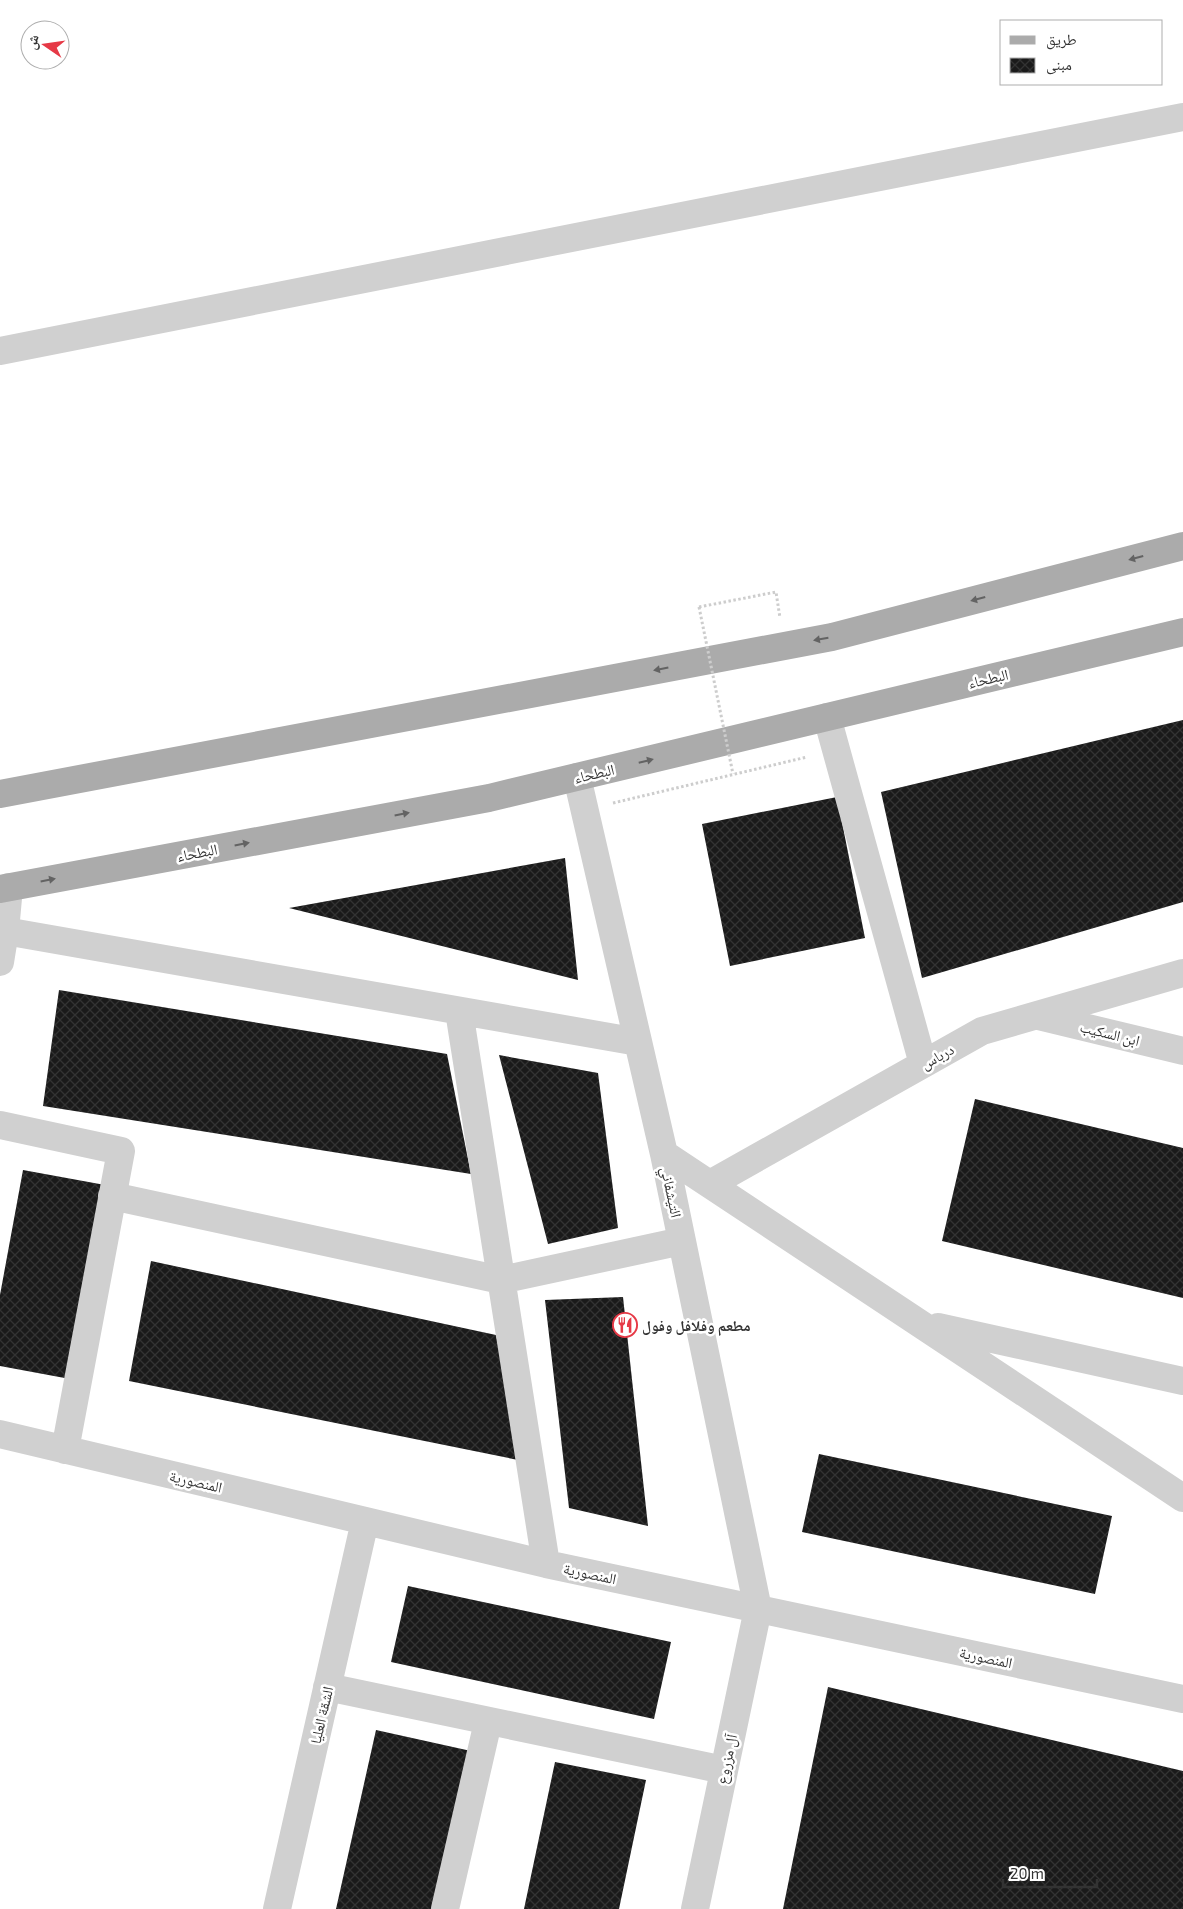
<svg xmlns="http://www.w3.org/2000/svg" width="1183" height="1909" font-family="'Exo 2','Noto Naskh Arabic',sans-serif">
<defs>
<pattern id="building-cross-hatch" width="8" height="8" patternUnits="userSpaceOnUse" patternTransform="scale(1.25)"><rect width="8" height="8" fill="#1a1a1a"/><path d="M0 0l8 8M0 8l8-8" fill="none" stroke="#333"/></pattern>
</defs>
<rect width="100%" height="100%" fill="#fff"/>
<path fill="url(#building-cross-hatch)" d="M1183 720V902L922 978 881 792Z
M837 797 865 938 730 966 702 824Z
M565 858 578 980 289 908Z
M59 990 447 1054 471 1174 43 1106Z
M499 1055 598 1073 618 1228 548 1244Z
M975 1099 1183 1148V1298L942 1241Z
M23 1170 105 1185 70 1379 0 1366V1295Z
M151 1261 496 1335 523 1461 129 1381Z
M623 1297 648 1526 569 1508 545 1300Z
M819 1454 1112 1516 1095 1594 802 1532Z
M408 1586 671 1642 654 1719 391 1662Z
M828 1687 1183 1771V1909H783Z
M376 1730 471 1751 437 1909H336Z
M555 1762 646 1780 619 1909H524Z"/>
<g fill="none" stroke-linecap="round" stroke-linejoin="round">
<path stroke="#cdcdcd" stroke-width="3" stroke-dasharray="2.5 2.5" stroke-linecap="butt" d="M699 607 776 592 780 618
M613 803 807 757"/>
<path stroke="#d0d0d0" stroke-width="28" d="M0 351 1183 117
M827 717 923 1064
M577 777 664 1154 758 1609 695 1909
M5 931 638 1042
M0 962 5 931 9 887
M459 1011 546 1564
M1038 1016 1183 1051
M0 1125 121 1151 65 1450
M664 1154 1183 1498
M710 1184 982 1031 1183 973
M112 1196 501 1280 682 1241
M938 1327 1183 1381
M0 1434 546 1564 1183 1699
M327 1687 724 1770
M277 1909 365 1521
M445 1909 488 1722"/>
<path stroke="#ababab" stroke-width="28" d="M0 794 832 637 1183 546
M0 889 489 798 1183 632"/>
<path stroke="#cdcdcd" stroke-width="3" stroke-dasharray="2.5 2.5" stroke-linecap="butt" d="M699 607 733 774"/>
</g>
<defs><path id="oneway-solid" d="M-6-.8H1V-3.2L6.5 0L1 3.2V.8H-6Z" transform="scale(1.25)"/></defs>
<g fill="#636363">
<use href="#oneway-solid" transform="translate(1136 558) rotate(165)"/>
<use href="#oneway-solid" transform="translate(978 599) rotate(165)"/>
<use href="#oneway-solid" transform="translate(821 639) rotate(170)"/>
<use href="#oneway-solid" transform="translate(661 669) rotate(169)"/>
<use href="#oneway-solid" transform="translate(646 761) rotate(-14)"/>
<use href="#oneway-solid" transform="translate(402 814) rotate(-11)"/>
<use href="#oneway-solid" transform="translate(242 844) rotate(-11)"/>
<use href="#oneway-solid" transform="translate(48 880) rotate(-11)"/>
</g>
<defs>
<symbol id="restaurant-ring" viewBox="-11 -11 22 22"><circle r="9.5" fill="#fff" stroke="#e63946" stroke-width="1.5"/><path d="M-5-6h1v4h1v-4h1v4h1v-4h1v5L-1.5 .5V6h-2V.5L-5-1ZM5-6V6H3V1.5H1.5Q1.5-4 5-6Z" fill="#e63946"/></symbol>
</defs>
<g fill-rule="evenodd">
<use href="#restaurant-ring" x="611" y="1311" width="28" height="28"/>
</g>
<g text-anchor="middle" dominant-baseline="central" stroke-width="5" stroke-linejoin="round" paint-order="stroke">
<g font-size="15" fill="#333" stroke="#fff">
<text transform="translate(988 678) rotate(-13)">البطحاء</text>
<text transform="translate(594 773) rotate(-13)">البطحاء</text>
<text transform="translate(197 852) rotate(-11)">البطحاء</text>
<text transform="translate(1110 1033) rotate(14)">ابن السكيب</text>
<text transform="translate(937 1056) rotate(-29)">درباس</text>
<text transform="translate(672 1192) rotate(78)">التيشفاني</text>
<text transform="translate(196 1481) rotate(13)">المنصورية</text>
<text transform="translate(590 1573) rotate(12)">المنصورية</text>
<text transform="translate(986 1657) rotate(12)">المنصورية</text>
<text transform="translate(321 1715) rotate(-77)">الشقة العليا</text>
<text transform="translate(726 1759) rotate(-78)">آل مزروع</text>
</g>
<g font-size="15" font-weight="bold" fill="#333" stroke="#fff" text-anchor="start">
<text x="642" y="1325">مطعم وفلافل وفول</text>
</g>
</g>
<rect x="1000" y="20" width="162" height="65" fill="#ffffff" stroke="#adadad"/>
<rect x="1010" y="36" width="25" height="8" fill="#ababab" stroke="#adadad"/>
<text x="1046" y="45" font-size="15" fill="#333333">طريق</text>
<rect x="1010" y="58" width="25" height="15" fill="url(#building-cross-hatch)" stroke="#adadad"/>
<text x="1046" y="70" font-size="15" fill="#333333">مبنى</text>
<g transform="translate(45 45) rotate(283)"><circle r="24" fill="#ffffff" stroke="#adadad"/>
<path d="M0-4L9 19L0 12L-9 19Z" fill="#e63946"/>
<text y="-8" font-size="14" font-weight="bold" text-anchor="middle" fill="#333333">ش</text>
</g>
<path d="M1003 1879v8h94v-8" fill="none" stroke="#333333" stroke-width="2.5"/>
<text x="1010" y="1879" font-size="15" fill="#333333" stroke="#ffffff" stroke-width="4" paint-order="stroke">20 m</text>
</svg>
